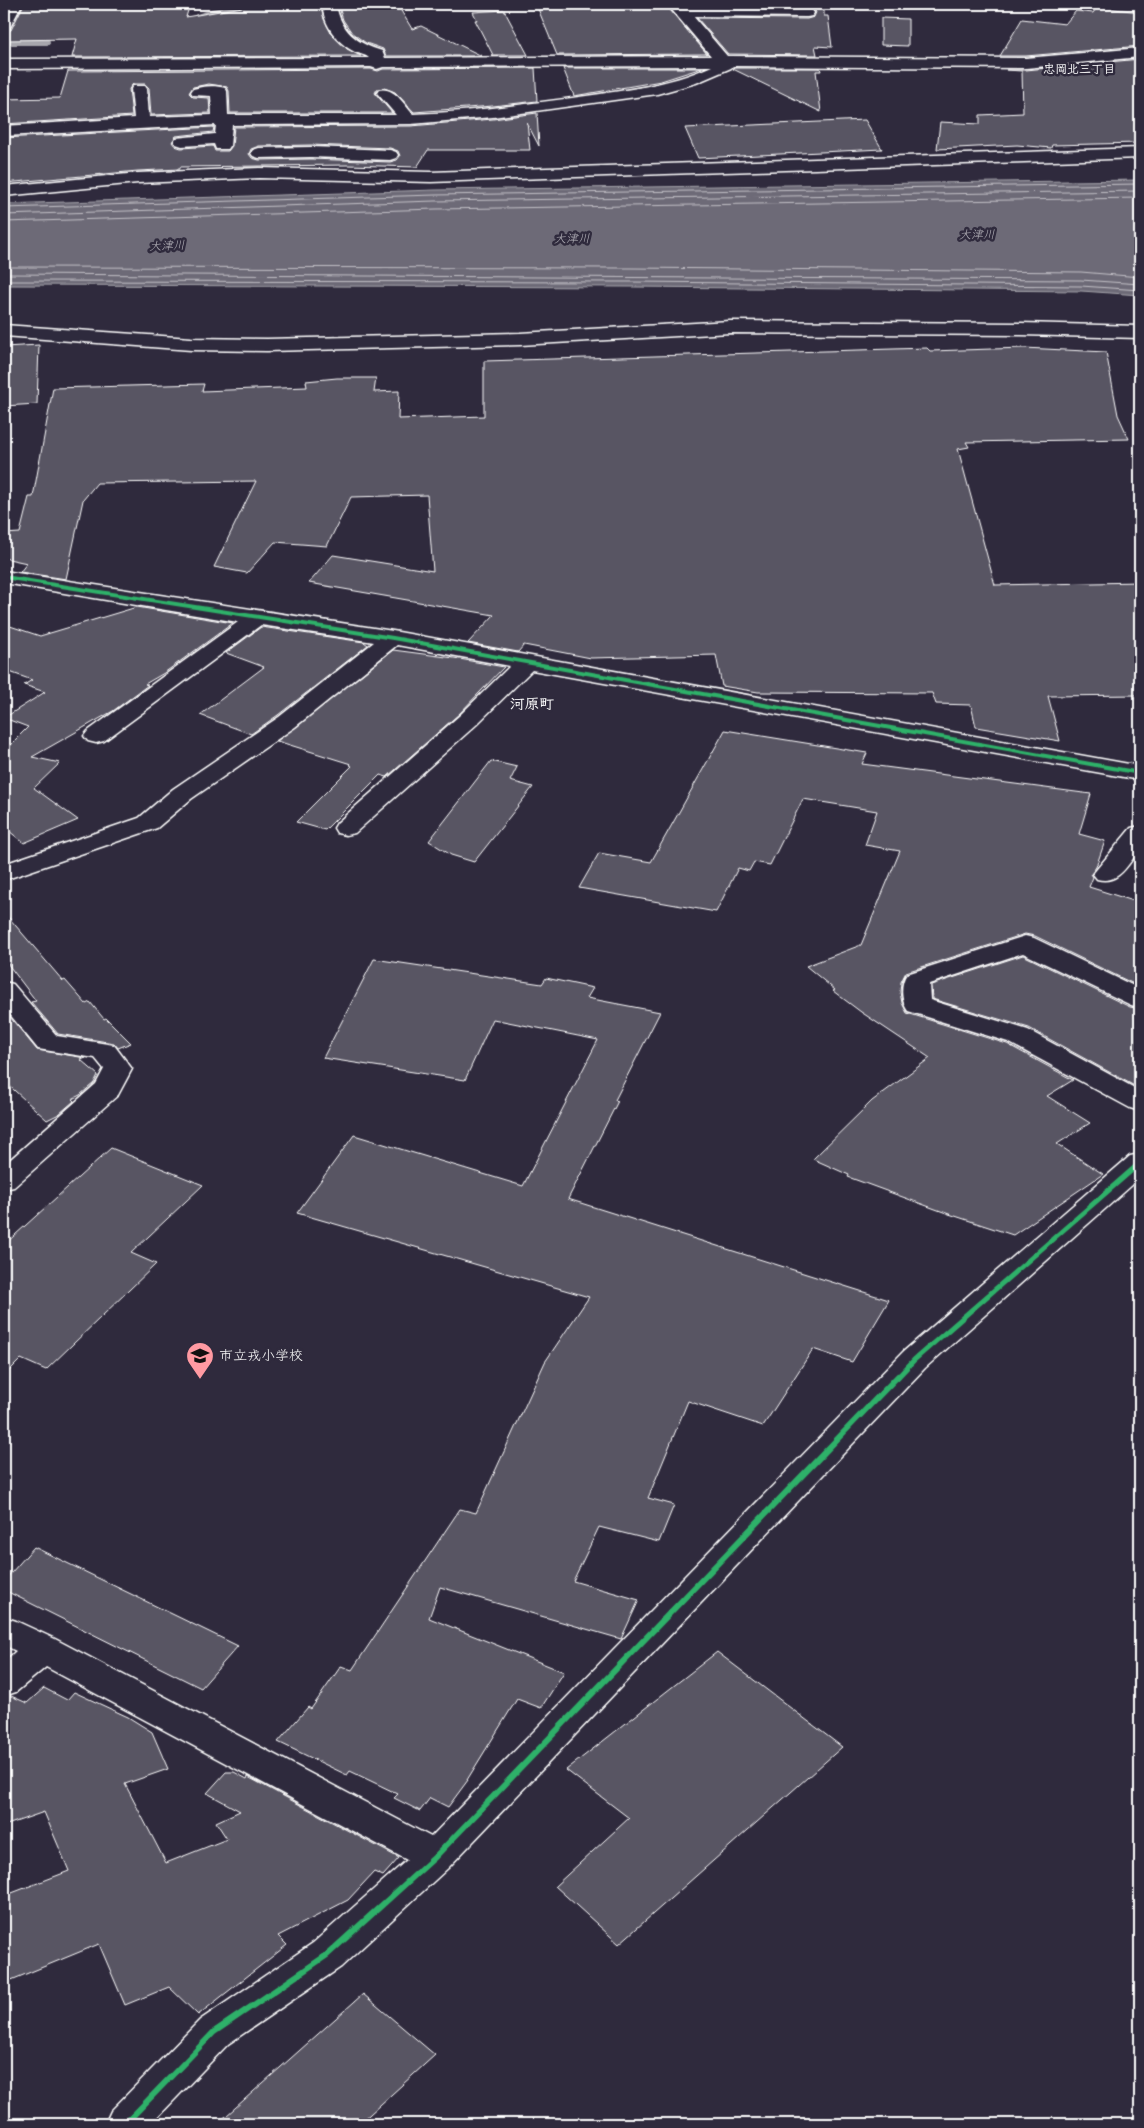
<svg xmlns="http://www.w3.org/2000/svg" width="1144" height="2128" font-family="Kalam,'Klee One',sans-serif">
<rect width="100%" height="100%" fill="#2f2a3d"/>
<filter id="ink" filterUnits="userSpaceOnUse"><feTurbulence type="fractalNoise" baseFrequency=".02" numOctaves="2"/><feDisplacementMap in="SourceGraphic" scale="10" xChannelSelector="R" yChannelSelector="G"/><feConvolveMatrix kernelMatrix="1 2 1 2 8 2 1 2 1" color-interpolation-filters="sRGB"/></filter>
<g filter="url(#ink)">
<path fill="#6d6a77" stroke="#a7a6ad" d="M1140 180V295L1081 291 632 287 4 285V204L435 190Z"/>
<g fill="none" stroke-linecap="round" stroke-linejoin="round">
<path stroke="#c5c3c9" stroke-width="1" d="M4 208 435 195 1140 184
M4 215 435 201 1140 191
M4 222 436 209 1140 198
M4 267 632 268 1081 272 1140 277
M4 274 1081 280 1140 284
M4 281 632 282 1081 286 1140 290"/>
<path stroke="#a7a6ad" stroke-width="6" d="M197 17 212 12 260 4
M4 42H47"/>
</g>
<path fill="#595564" stroke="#fff" fill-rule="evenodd" d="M24 4H190L186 17 259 4H320L324 19 331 33 347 49 361 56 72 57 77 39 4 40V32L11 30Z
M338 4H397L412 29 421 26 482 56H386L383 49 366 43 352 33 343 20Z
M536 4H665L707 54 557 55Z
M684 4H824V16H828L832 47 815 46 817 55 728 54 697 18 807 19 814 17 816 12 812 8 807 7 686 6Z
M1097 7 1140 12V46L1026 56H1000L1022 19 1065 24 1076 11 1093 13Z
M504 10 528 55H493L475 20H477L473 12Z
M881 18 908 19V46L881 45Z
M1140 59V143L1052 145 1051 148 1017 145 937 149 940 122 980 124V115L1023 113 1022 71 1006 70H1026Z
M535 68 537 101 493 106 414 112 395 92 384 88 377 89 375 93 392 113H230L229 91 227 87 209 84 193 87 189 93 193 97 209 98 210 113 151 115 149 88 145 84H133L129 89 132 116 4 124V99L60 98 68 71 371 69 378 71 383 69Z
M563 68H702L661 81 574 96Z
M734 68H820L821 71H816L821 112 733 69Z
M537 113 539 146 527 123 530 150H428L417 167 347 165 180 167V169L138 171 4 183V167L10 145 4 146V138L214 127 213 132 176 136 172 142 175 146 181 148 213 146 215 151H228L232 146 234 127 411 126 493 119ZM311 145 390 148 398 151 400 156 397 160 390 162 311 159 259 160 252 158 249 154 251 149 259 146Z
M865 120 882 149 698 158 685 128Z
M39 345 37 404 4 406V347Z
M927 348 930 351 1024 348 1106 352 1118 415 1129 439 966 442 969 447 958 449 995 585 1140 582V695L1048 696 1060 741 976 727 971 705 936 704 932 693 758 692 722 686 716 655 591 658 524 645 518 652 468 643 494 615 309 583 333 555 433 571 427 495 351 497 327 546 275 542 247 573 214 567 256 481 97 483 83 500 66 579 20 572 27 563 4 558V534L20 533 29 497H33L53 388 204 384 202 391 307 387 306 381 337 378H376L374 392 399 391 398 419 484 416V361Z
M137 607 233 623 164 673 145 684 148 685 113 711 32 757 60 763 34 788 78 820 24 843 4 827V751L28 727 4 718 45 692 24 685 32 680 4 670V624L40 636Z
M261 627 364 642 368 645 278 715 251 734 200 715 264 667 226 653Z
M393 650 454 658 504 667 459 714 387 777 380 775 325 830 296 822 352 766 350 765 351 764 277 741Z
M725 730 867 753 862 764 1091 794 1079 834 1105 841 1096 867 1091 874 1093 877 1089 887 1140 903V987L1035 936 1025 934 906 972 901 982 900 992 902 1003 907 1013 1007 1044 1073 1080 1047 1096 1090 1123 1057 1144 1103 1174 1013 1235 949 1214 848 1177 849 1175 813 1159 872 1101 930 1058 861 1012 833 991 835 990 806 966 861 945 900 851 865 845 877 811 803 799 770 865 754 862 749 871 738 868 716 912 579 888 599 853 651 862Z
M491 761 517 767 510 781 533 787 474 862 451 855 429 841Z
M4 912 63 981 65 980 86 1004 90 1002 104 1019 106 1018 131 1043 118 1048 114 1043 58 1034 31 1002 36 1001 4 959Z
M1023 955 1130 1007 1140 1009V1089L1029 1028 932 999 931 985Z
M374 959 542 984 546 978 593 988 587 998 660 1012 615 1100 618 1101 568 1199 889 1300 852 1362 813 1349 763 1426 688 1401 648 1498 674 1505 659 1542 599 1527 573 1581 639 1600 621 1639 440 1587 429 1618 564 1672 541 1708 517 1699 467 1780H468L448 1807 430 1798 420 1811 394 1798 398 1794 350 1771 347 1775 278 1742 308 1707 311 1709 341 1666 352 1670 460 1509 476 1513 545 1362 589 1297 297 1213 354 1135 523 1186 598 1040 493 1019 465 1080 323 1058Z
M5 1011 37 1050 86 1058 81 1060 98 1075 94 1083 80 1095 72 1099 74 1101 59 1114 47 1120 4 1081Z
M111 1148 203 1185 131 1253 156 1264 46 1370 21 1359 4 1376V1245Z
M34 1547 238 1646 201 1688 4 1590V1581Z
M717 1652 842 1747 619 1944 555 1886 629 1818 566 1770Z
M44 1688 67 1700 74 1692 128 1717 152 1732 168 1769 125 1784 166 1863 227 1839 216 1822 240 1811 207 1793 226 1772H234L247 1779 248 1777 399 1858 383 1876 374 1872 348 1900 278 1936 287 1945 198 2015 169 1987 125 2005 99 1944 4 1983V1896L69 1871 44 1812 4 1826V1698L11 1696 27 1703Z
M363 1994 435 2055 359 2124H217Z"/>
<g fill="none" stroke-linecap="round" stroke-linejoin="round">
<defs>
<path id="street" d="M8 4H22L9 29 4 30V12Z
M322 4H336C340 30 357 44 382 51L385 58 711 56 667 4H682L685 8 807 9 812 10 814 13 812 16 807 17 693 16 727 56 1026 58 1140 48V57L1026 68 733 66 731 68 696 83 657 94 493 117 411 124 232 125 230 146 228 149H216L214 144 182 146 176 144 174 141 176 138 215 134 216 125 4 136V126L134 118 131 89 133 86H145L147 89 149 117 212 115 211 96 193 95 191 92 193 89C203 86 215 85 225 88L227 91 228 115H396L377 93 379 90C394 86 404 105 413 114 467 112 520 105 572 98 620 91 668 86 712 66L383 67 377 69 371 67 4 69V59L369 58C366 55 360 54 355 52 336 42 324 25 322 4Z
M311 147 390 150 396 152 398 155 396 158 390 160 311 157 259 158 253 156 251 153 253 150 259 148Z
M1140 148V158L431 182 259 178 138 183 4 196V186L138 173 259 168 431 172Z
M4 571 393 631 1140 766V780L532 670 476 725 355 833 346 835 337 833 334 828 337 823 460 715 510 666 397 645 295 727 191 799 157 828 4 880V864L139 818 173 789 279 717 374 642 261 625 104 741 96 743 88 741 84 736 88 731 238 622 4 583Z
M1140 826V849C1128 864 1119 885 1097 879L1093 874 1097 869 1131 828Z
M1025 936 1034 938 1140 989V1007L1131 1005 1023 953 929 984 930 1000 1028 1030 1140 1091V1111L1130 1108 1008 1042 908 1011C901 1002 900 983 907 974Z
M4 982 13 984 57 1036 114 1045 132 1069 118 1095 14 1187 4 1189V1165L96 1084 104 1069 95 1058 38 1049 4 1007Z
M1140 1154V1178L925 1368 448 1868 341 1967 228 2044 151 2124H105L111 2111 200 2020 313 1943 407 1860 46 1667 16 1692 4 1696V1662L16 1651 4 1645V1617L16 1621 55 1639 431 1837 903 1352 1130 1156Z"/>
<path id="secondary" d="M730 321 1021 323 1140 326V338L1021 335 730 333 520 345 267 351 191 350 4 336V325L191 338 267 339 520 333Z"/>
</defs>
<use href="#street" stroke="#fff" stroke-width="3"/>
<use href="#secondary" stroke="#fff" stroke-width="3"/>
<use href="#street" fill="#2f2a3d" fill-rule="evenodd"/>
<use href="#secondary" fill="#2f2a3d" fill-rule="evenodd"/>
<defs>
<path id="cycleway-far2" d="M4 577 393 638 1140 773"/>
<path id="cycleway-far1" d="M897 1378 914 1360 1140 1163"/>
<path id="cycleway" d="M125 2124 214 2032 327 1955 435 1857 898 1376"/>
</defs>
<use href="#cycleway-far2" stroke="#2f2a3d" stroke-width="6"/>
<use href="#cycleway-far1" stroke="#2f2a3d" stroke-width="8"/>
<use href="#cycleway" stroke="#2f2a3d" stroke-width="9"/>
<use href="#cycleway-far2" stroke="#2db169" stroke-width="4"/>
<use href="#cycleway-far1" stroke="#2db169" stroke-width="5"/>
<use href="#cycleway" stroke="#2db169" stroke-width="6"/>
</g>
</g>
<defs>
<symbol id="school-pin" viewBox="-11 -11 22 30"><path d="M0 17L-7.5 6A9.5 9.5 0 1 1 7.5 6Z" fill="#ff9aa2" stroke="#2f2a3d"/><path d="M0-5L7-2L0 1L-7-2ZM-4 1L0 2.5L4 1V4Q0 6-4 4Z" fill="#111"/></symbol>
</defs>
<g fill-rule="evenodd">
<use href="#school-pin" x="184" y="1340" width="32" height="43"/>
</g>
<g text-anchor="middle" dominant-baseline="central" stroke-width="5" stroke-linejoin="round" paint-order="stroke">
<g font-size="12" font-weight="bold" fill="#fff" stroke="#2f2a3d">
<text x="1079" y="69">忠岡北三丁目</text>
</g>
<g font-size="12" font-style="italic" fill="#b6b4bb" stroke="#2f2a3d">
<text transform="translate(977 235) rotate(-1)">大津川</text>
<text transform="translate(572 239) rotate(-1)">大津川</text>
<text transform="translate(167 246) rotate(-2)">大津川</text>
</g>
<g font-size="14" fill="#fff" stroke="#2f2a3d" text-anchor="start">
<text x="219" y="1356">市立戎小学校</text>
</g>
<g font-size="15" font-weight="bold" fill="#fff" stroke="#2f2a3d">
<text x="532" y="705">河原町</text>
</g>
</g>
<rect width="1144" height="2128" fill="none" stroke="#2f2a3d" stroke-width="20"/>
<rect x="10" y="10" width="1124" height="2108" fill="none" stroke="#fff" stroke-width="2" filter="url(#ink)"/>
</svg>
